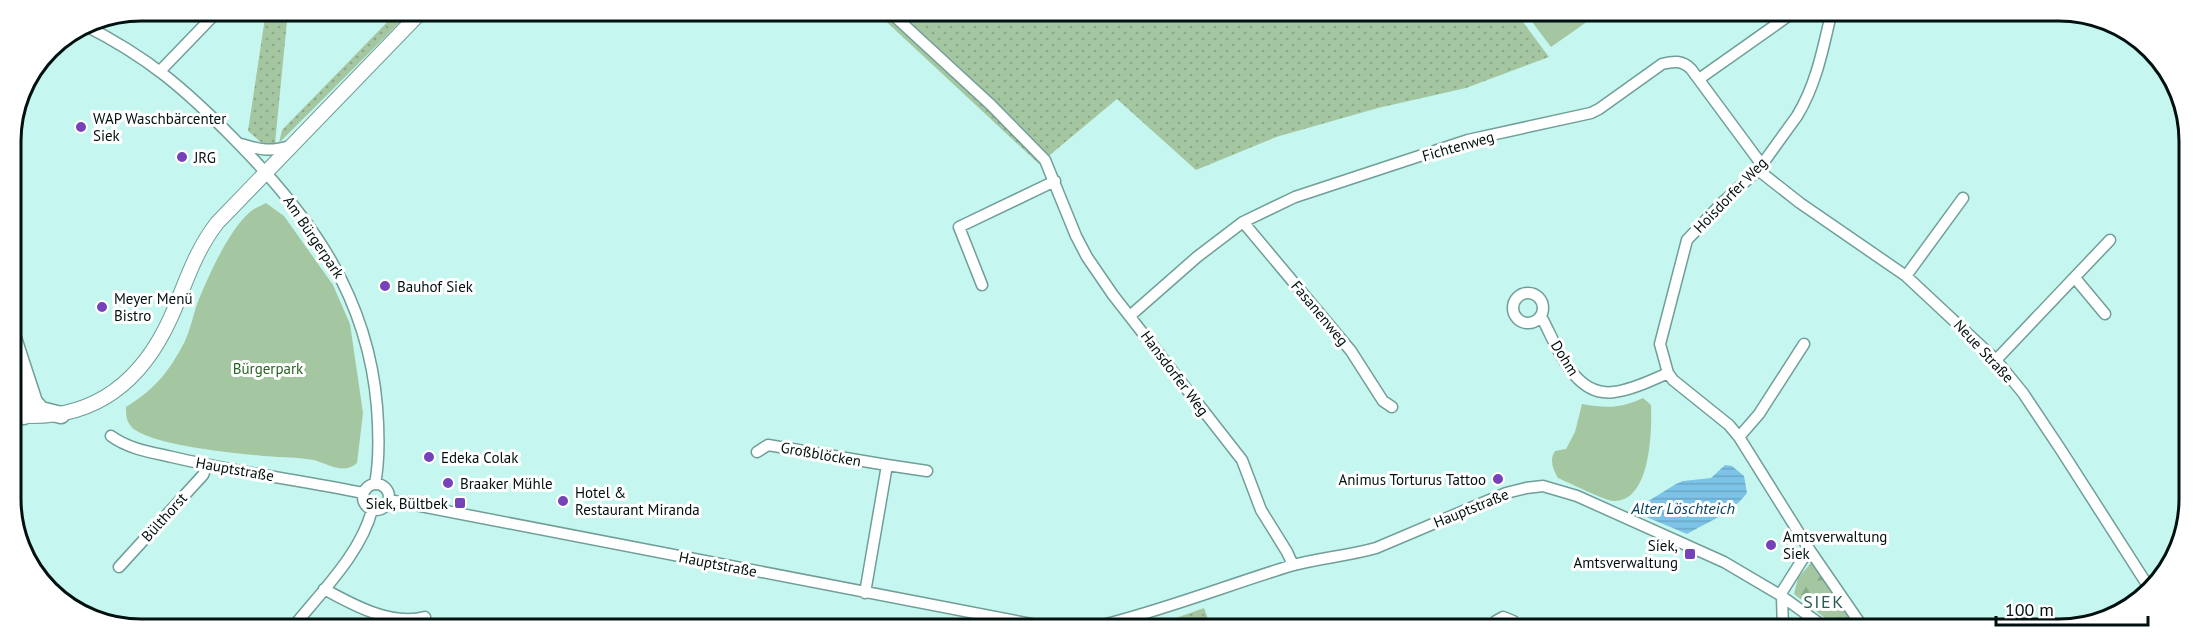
<svg xmlns="http://www.w3.org/2000/svg" width="2200" height="640" font-family="'PT Sans',sans-serif">
<defs>
<pattern id="grass-dots" width="8" height="8" patternUnits="userSpaceOnUse" patternTransform="scale(1.5)"><rect width="8" height="8" fill="#a4c6a0"/><path d="M2 2h.1M6 6h.1" fill="none" stroke="#8ba989" stroke-width="1.8" stroke-linecap="round"/></pattern>
<pattern id="forest-firs" width="22" height="20" patternUnits="userSpaceOnUse" patternTransform="scale(1.5)"><rect width="22" height="20" fill="#a4c6a0"/><path d="M5 1l3.5 6h-7zM16 11l3.5 6h-7z" fill="#8ba989"/></pattern>
<pattern id="water-rules" width="6" height="5" patternUnits="userSpaceOnUse" patternTransform="scale(1.5)"><rect width="6" height="5" fill="#7dc3e8"/><path d="M0 2.5h6" fill="none" stroke="#6aa6c6"/></pattern>
</defs>
<rect width="100%" height="100%" fill="#c6f6f0"/>
<path fill="url(#grass-dots)" d="M266 11H288L275 143 263 144 248 131Z
M398 11H411L279 143 282 130Z
M876 12 1517 14 1549 57 1466 88 1378 108 1276 137 1196 170 1117 99 1039 164Z
M1204 608 1211 627H1151Z"/>
<path fill="url(#forest-firs)" d="M1811 563H1814L1856 629H1839L1794 594 1798 578Z"/>
<path fill="#a4c6a0" d="M1526 14H1598L1551 47Z
M266 203 284 216 333 285 350 324 363 413 357 463C344 475 328 464 314 460 302 458 289 457 277 457 250 455 144 446 130 425 126 419 126 414 126 407 155 389 168 373 184 343 190 331 193 316 197 304 208 277 228 231 250 212 254 208 261 206 266 203Z
M1643 398 1651 405C1652 429 1651 502 1614 501 1603 500 1570 483 1558 478 1553 469 1549 460 1555 451L1566 449 1575 432 1582 404C1606 408 1620 409 1643 398Z"/>
<path fill="url(#water-rules)" d="M1725 465 1732 466 1744 476 1747 493C1731 514 1709 521 1687 534L1632 511 1676 484 1683 481 1711 478Z"/>
<g fill="none" stroke-linecap="round" stroke-linejoin="round">
<defs>
<path id="minor" d="M890 12 991 105 1045 160 1076 236 1087 257 1113 295 1242 460 1261 510 1287 552 1293 565
M84 25C148 57 185 89 235 140 311 217 368 296 377 407 379 433 380 458 375 484
M161 70 218 11
M1699 79 1791 14
M241 144C260 150 271 152 290 146
M1758 170 1800 203 1906 276 1996 360 2023 393 2061 450 2150 589
M1243 222 1351 351 1383 401 1392 407
M1906 276 1963 198
M2075 278 2105 314
M982 285 959 227 1055 181
M1513 308a15 15 0 1 1 30 0a15 15 0 1 1-30 0Z
M1131 315 1197 257 1243 222 1295 197 1468 140 1591 113 1599 109 1662 64C1674 61 1682 60 1691 69L1762 165
M1540 317 1543 320C1557 347 1575 398 1614 392 1632 390 1652 380 1668 373
M1996 360 2110 240
M111 436C129 449 150 452 172 457 235 472 299 480 363 493
M1739 437 1759 414 1804 344
M757 452 768 445 887 465
M363 497a13 13 0 1 1 26 0a13 13 0 1 1-26 0Z
M389 500 1047 627
M1809 549 1864 629
M119 567 203 475 207 465
M324 589C353 605 391 626 425 617
M865 593 887 465 927 471
M1780 595 1809 549 1739 437 1729 425 1673 380 1668 373 1660 344 1687 240 1723 202 1758 170 1797 116C1816 85 1823 49 1831 14
M1782 597 1783 629
M294 626C322 591 361 553 372 510
M1095 627C1162 611 1225 586 1290 566 1318 558 1348 556 1376 548L1506 493 1526 488 1543 486 1577 496 1724 562 1780 595 1827 629
M1492 628 1496 621 1503 617 1513 621 1517 628"/>
<path id="major" d="M12 415C89 423 140 386 171 317 186 283 194 253 217 223L422 11"/>
<path id="highway" d="M12 335 34 402 41 410 61 415
M24 416 29 402V391"/>
</defs>
<use href="#minor" stroke="#709e99" stroke-width="13"/>
<use href="#major" stroke="#709e99" stroke-width="16"/>
<use href="#highway" stroke="#709e99" stroke-width="19"/>
<use href="#minor" stroke="#fff" stroke-width="10"/>
<use href="#major" stroke="#fff" stroke-width="14"/>
<use href="#highway" stroke="#fff" stroke-width="16"/>
</g>
<g fill="#7642b9" stroke="#fff" stroke-width="2">
<circle cx="81" cy="127" r="6"/>
<circle cx="182" cy="157" r="6"/>
<circle cx="385" cy="286" r="6"/>
<circle cx="102" cy="307" r="6"/>
<circle cx="429" cy="457" r="6"/>
<circle cx="1498" cy="479" r="6"/>
<circle cx="448" cy="483" r="6"/>
<circle cx="563" cy="501" r="6"/>
<rect x="454" y="497" width="12" height="12" rx="3"/>
<circle cx="1771" cy="545" r="6"/>
<rect x="1684" y="548" width="12" height="12" rx="3"/>
</g>
<g text-anchor="middle" dominant-baseline="central" stroke-width="6" stroke-linejoin="round" paint-order="stroke">
<g font-size="15" fill="#01110f" stroke="#fff" text-anchor="start">
<text x="93" y="118">WAP Waschbärcenter<tspan x="93" dy="17">Siek</tspan></text>
<text x="194" y="157">JRG</text>
<text x="397" y="286">Bauhof Siek</text>
<text x="114" y="298">Meyer Menü<tspan x="114" dy="17">Bistro</tspan></text>
<text x="441" y="457">Edeka Colak</text>
<text x="1486" y="479" text-anchor="end">Animus Torturus Tattoo</text>
<text x="460" y="483">Braaker Mühle</text>
<text x="575" y="492">Hotel &amp;<tspan x="575" dy="17">Restaurant Miranda</tspan></text>
<text x="448" y="503" text-anchor="end">Siek, Bültbek</text>
<text x="1783" y="536">Amtsverwaltung<tspan x="1783" dy="17">Siek</tspan></text>
<text x="1678" y="545" text-anchor="end">Siek,<tspan x="1678" dy="17">Amtsverwaltung</tspan></text>
</g>
<g font-size="15" fill="#01110f" stroke="#fff">
<text transform="translate(1458 146) rotate(-16)">Fichtenweg</text>
<text transform="translate(1730 195) rotate(-46)">Hoisdorfer Weg</text>
<text transform="translate(314 237) rotate(56)">Am Bürgerpark</text>
<text transform="translate(1320 313) rotate(50)">Fasanenweg</text>
<text transform="translate(1984 351) rotate(47)">Neue Straße</text>
<text transform="translate(1565 358) rotate(58)">Dohm</text>
<text transform="translate(1175 373) rotate(53)">Hansdorfer Weg</text>
<text transform="translate(821 454) rotate(10)">Großblöcken</text>
<text transform="translate(235 469) rotate(10)">Hauptstraße</text>
<text transform="translate(1471 508) rotate(-22)">Hauptstraße</text>
<text transform="translate(164 517) rotate(-48)">Bülthorst</text>
<text transform="translate(718 564) rotate(11)">Hauptstraße</text>
</g>
<g font-size="15" fill="#266422" stroke="#fff">
<text x="268" y="368">Bürgerpark</text>
</g>
<g font-size="16" font-style="italic" fill="#06435c" stroke="#fff">
<text x="1683" y="508">Alter Löschteich</text>
</g>
<g font-size="18" letter-spacing="1.5" fill="#2d5a55" stroke="#fff">
<text x="1824" y="601">SIEK</text>
</g>
</g>
<path d="M0 0H2200V640H0ZM141 21H2059A120 120 0 0 1 2179 141V499A120 120 0 0 1 2059 619H141A120 120 0 0 1 21 499V141A120 120 0 0 1 141 21Z" fill="#fff" fill-rule="evenodd"/>
<path fill="none" stroke="#01110f" stroke-width="3" d="M141 21H2059A120 120 0 0 1 2179 141V499A120 120 0 0 1 2059 619H141A120 120 0 0 1 21 499V141A120 120 0 0 1 141 21Z"/>
<path d="M1996 616v9h152v-9" fill="none" stroke="#01110f" stroke-width="3"/>
<text x="2005" y="616" font-size="18" fill="#01110f" stroke="#ffffff" stroke-width="4.5" paint-order="stroke">100 m</text>
</svg>
